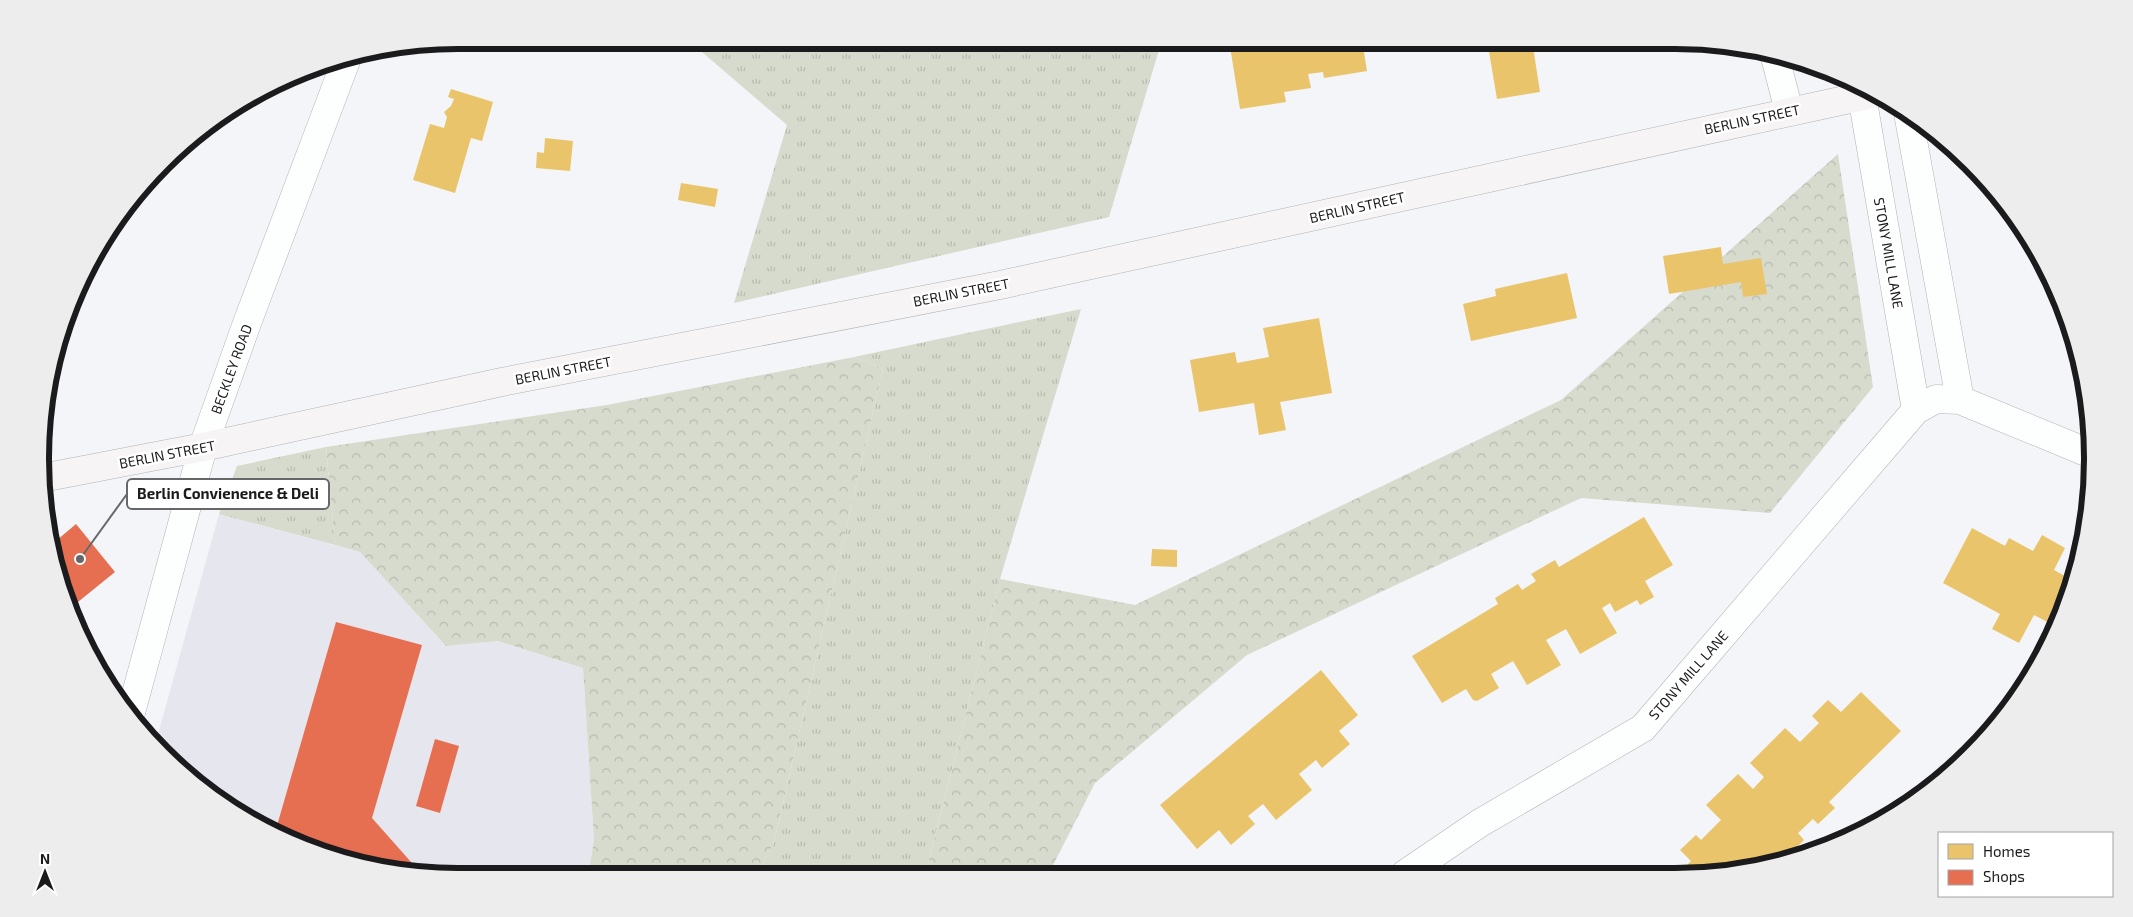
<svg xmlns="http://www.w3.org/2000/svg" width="2133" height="917" font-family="'Exo 2',sans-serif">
<defs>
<pattern id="grass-tufts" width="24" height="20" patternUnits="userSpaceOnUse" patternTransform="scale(1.25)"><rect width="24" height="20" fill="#d6dbcd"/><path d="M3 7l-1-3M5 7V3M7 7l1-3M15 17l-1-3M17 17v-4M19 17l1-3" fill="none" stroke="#b7bbb0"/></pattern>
<pattern id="forest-crowns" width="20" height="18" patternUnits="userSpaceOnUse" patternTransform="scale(1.25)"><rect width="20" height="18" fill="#d6dbcd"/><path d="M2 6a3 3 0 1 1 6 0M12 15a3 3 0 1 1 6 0" fill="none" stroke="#b7bbb0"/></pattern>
</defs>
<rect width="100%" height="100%" fill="#f4f5f8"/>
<path fill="#e6e7ee" d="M219 514 360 552 446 646 498 641 583 668 594 840 588 877H459L324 855 204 790 155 745Z"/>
<path fill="url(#grass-tufts)" d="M688 40H1162L1109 217 734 303 787 125Z
M1081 309 1000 579 925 876H754L773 846 883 369 854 357Z
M326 447 335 545 219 514 237 466Z"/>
<path fill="url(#forest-crowns)" d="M1838 154 1873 387 1770 513 1581 498 1247 655 1095 783 1048 875 925 876 1000 579 1135 605 1561 400Z
M854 357 883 369 773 846 754 876 588 877 594 840 583 668 498 641 446 646 360 552 335 545 326 447 607 405Z"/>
<path fill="#e9c46a" d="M1229 40H1259V43L1281 40 1283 50 1318 44V40H1362L1367 71 1324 78 1323 72 1308 74 1311 88 1284 92 1286 102 1240 109Z
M1487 40H1532L1540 92 1497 99Z
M451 89 493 102 482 141 471 138 455 193 413 180 430 124 444 128 447 117 444 112 451 106 454 99 448 97Z
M545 138 573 141 570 171 536 168 537 152 544 153Z
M681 183 718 189 715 207 678 200Z
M1721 247 1723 264 1761 258 1767 294 1743 297 1741 282 1669 294 1663 256Z
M1567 273 1577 318 1471 341 1463 304 1496 296 1495 289Z
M1319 318 1332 393 1280 402 1286 430 1259 435 1254 403 1199 412 1190 360 1235 352 1237 363 1269 357 1263 328Z
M1644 517 1673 565 1645 581 1654 597 1640 605 1637 600 1615 612 1610 603 1602 608 1617 633 1580 654 1566 629 1546 640 1561 665 1527 685 1513 661 1491 674 1499 688 1477 701 1473 700 1466 689 1442 703 1412 656 1498 604 1495 598 1518 584 1522 590 1536 581 1531 574 1555 560 1559 567Z
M1972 528 2005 546 2009 538 2033 551 2042 535 2065 548 2054 570 2074 581 2071 593 2055 626 2034 615 2019 643 1992 629 2000 614 1943 583Z
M1152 549 1177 550V567L1151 566Z
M1321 670 1358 715 1339 731 1350 744 1322 768 1316 760 1299 774 1312 790 1276 820 1263 804 1248 816 1255 824 1231 845 1219 830 1197 849 1160 805Z
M1861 692 1901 731 1829 802 1835 808 1818 824 1813 819 1798 833 1804 840 1789 855 1784 857 1779 851 1769 861 1729 873 1678 874 1691 861 1680 850 1696 835 1701 840 1721 820 1706 805 1738 774 1753 789 1764 777 1750 763 1785 728 1800 742 1819 723 1812 716 1828 700 1841 712Z"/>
<path fill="#e76f51" d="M76 524 115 572 73 606 50 546Z
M336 622 422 645 372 818 411 862 404 868 324 855 276 829Z
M435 739 459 746 440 813 416 806Z"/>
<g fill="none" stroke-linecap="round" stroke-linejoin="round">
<defs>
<path id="street" d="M1775 57 1789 111
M1862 96 1916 410
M1908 113 1960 400
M130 716 203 447 247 323 347 58
M1405 874 1480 823 1643 728 1916 410 1936 399 1960 400 2091 454"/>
<path id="secondary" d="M42 478 203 447 502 382 1000 285 1877 93"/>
</defs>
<use href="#street" stroke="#b1b2b4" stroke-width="29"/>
<use href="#secondary" stroke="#b1b2b4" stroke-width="29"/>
<use href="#street" stroke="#fdfefe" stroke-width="28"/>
<use href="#secondary" stroke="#f7f4f5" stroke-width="28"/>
</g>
<g text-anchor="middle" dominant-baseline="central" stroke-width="5" stroke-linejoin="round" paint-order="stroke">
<g font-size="14" fill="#1b1b1d" stroke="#fff">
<text transform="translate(1752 119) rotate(-12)">BERLIN STREET</text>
<text transform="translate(1357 207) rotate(-13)">BERLIN STREET</text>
<text transform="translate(1889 253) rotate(80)">STONY MILL LANE</text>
<text transform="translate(961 292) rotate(-11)">BERLIN STREET</text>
<text transform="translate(231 369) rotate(-70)">BECKLEY ROAD</text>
<text transform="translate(563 370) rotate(-11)">BERLIN STREET</text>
<text transform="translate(167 454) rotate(-11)">BERLIN STREET</text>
<text transform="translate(1688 675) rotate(-49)">STONY MILL LANE</text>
</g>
</g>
<path d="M0 0H2133V917H0ZM458 49H1675A409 409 0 0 1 2084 458V459A409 409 0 0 1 1675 868H458A409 409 0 0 1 49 459V458A409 409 0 0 1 458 49Z" fill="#ededed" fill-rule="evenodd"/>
<path fill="none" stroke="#1b1b1d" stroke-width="6" d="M458 49H1675A409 409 0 0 1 2084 458V459A409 409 0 0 1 1675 868H458A409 409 0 0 1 49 459V458A409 409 0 0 1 458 49Z"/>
<path fill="none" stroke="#67676a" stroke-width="2" d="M80 559L127 494"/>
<circle fill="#67676a" stroke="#fff" stroke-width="2" cx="80" cy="559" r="5"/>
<rect fill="#fff" stroke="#67676a" stroke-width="2" x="127" y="479" width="202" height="30" rx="5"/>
<g font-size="15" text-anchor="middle" font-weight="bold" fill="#1b1b1d">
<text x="228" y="499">Berlin Convienence &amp; Deli</text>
</g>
<rect x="1938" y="832" width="175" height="65" fill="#ffffff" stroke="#a4a4a5"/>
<rect x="1948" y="844" width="25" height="15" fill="#e9c46a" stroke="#a4a4a5"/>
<text x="1983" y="857" font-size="15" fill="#1b1b1d">Homes</text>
<rect x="1948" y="870" width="25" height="15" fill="#e76f51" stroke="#a4a4a5"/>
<text x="1983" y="882" font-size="15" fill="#1b1b1d">Shops</text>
<g transform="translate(45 872)" stroke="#ffffff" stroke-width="4" paint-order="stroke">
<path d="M0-4L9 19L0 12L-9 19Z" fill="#1b1b1d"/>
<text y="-8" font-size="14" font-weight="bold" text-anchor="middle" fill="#1b1b1d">N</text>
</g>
</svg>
